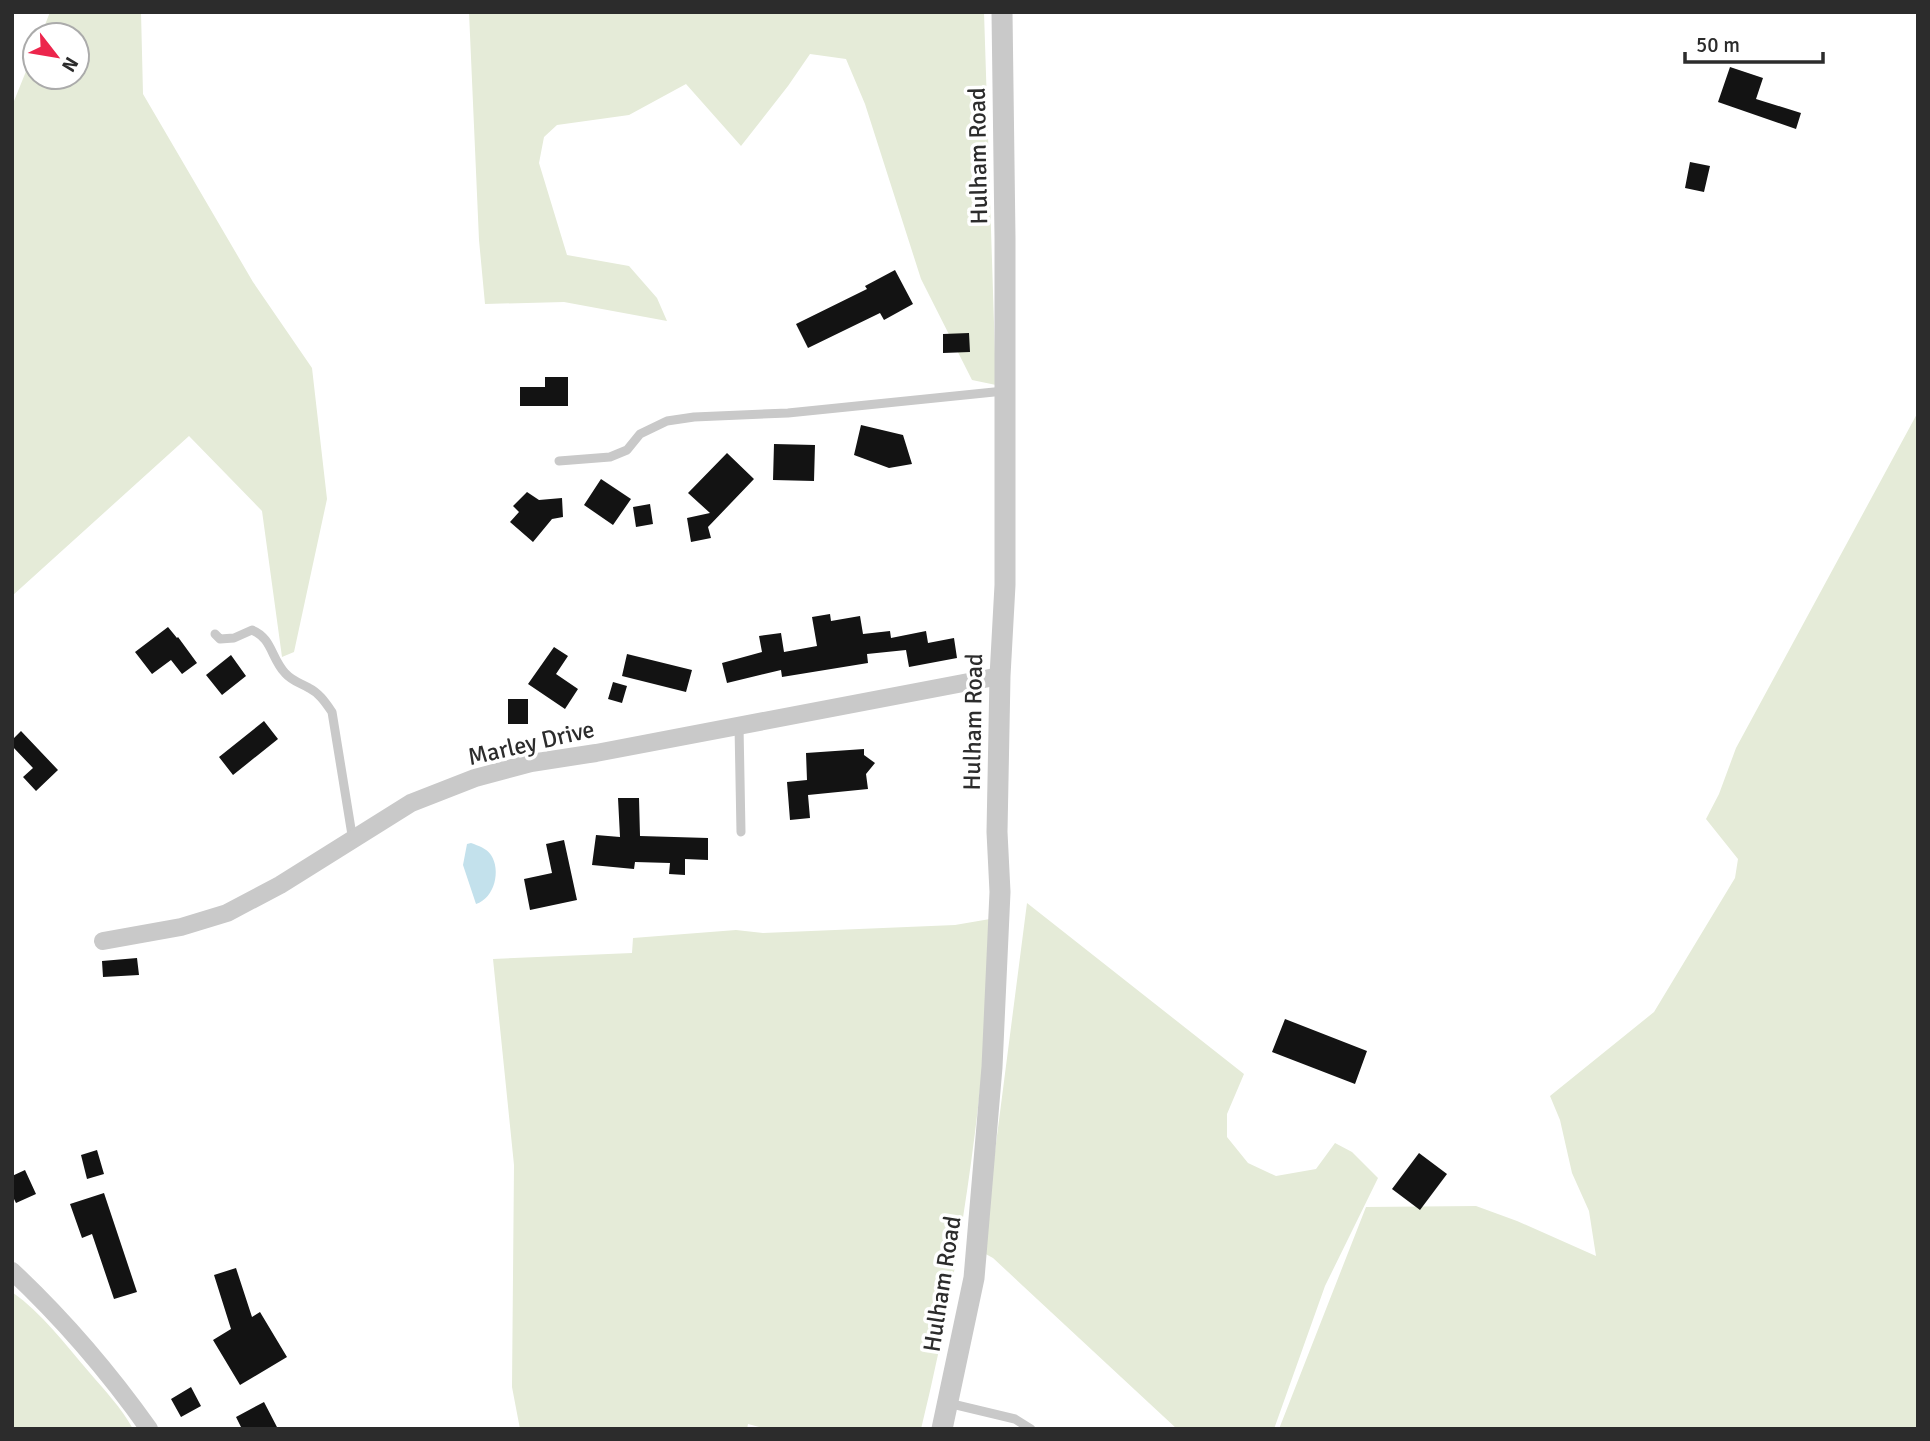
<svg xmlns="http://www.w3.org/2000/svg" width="1930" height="1441" font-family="Signika,sans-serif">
<rect width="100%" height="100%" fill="#fff"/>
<path fill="#e5ebd8" d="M50 12H141L143 94 253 282 312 368 327 499 294 652 282 657 262 511 189 436 12 596V106L35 49V77H77V35H41Z
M469 12H984L996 385 972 380 921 279 865 104 846 59 810 54 788 86 741 146 686 84 629 115 557 125 544 137 539 163 567 255 629 266 657 298 667 321 564 302 485 304 479 240Z
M1918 412V1429H1279L1366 1207 1476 1206 1517 1221 1596 1256 1589 1211 1572 1173 1560 1120 1550 1096 1654 1012 1735 878 1738 859 1706 819 1719 794 1736 748Z
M1027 903 1244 1074 1227 1114V1137L1248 1163 1276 1176 1316 1169 1335 1143 1352 1152 1378 1178 1325 1286 1274 1429H1177L993 1258 982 1252Z
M990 919C988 963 988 1008 984 1052 972 1175 951 1308 921 1429H767L748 1424 747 1429H520L512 1387 514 1165 493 959 632 953 633 938 736 930 763 933 955 925Z
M12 1292C42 1313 65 1344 89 1372 105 1391 121 1407 133 1429H12Z"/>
<path fill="#c3e1ec" d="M471 843C479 846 486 848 491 855 501 870 495 898 476 904L463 865 467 844Z"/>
<path fill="#131313" d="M1730 67 1763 78 1756 99 1801 113 1796 129 1718 102Z
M1690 162 1710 166 1704 192 1685 188Z
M895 270 913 304 884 320 880 313 808 348 796 324 867 289 865 286Z
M969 333 970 352 943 353V334Z
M545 377H568V406H520V387H545Z
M861 425 903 435 912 464 889 468 854 455Z
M774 444 815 445 814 481 773 480Z
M727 453 754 479 708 527 711 538 691 542 687 518 710 513 688 493Z
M601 479 631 499 613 525 584 505Z
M527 492 539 500 562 498 563 517 552 519 533 542 510 522 519 512 513 506Z
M650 504 653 524 636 527 633 507Z
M830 614 831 621 860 616 863 634 890 631 891 638 926 631 928 643 954 638 957 658 909 667 906 650 867 654 868 663 782 677 781 670 727 683 722 663 762 652 759 636 781 633 784 652 817 646 812 617Z
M168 627 177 638 178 637 197 663 182 674 171 660 152 674 135 652Z
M554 647 568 656 556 674 578 689 565 709 528 684Z
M627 654 692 670 686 692 622 676Z
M231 655 246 676 222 695 206 675Z
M613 682 627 686 622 703 608 699Z
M508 699H528V724H508Z
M264 721 278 739 233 775 219 757Z
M21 731 58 770 36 791 23 777 33 768 12 746V740Z
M864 749V755L875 763 866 774 868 789 808 795 810 818 790 820 787 782 807 780 806 753Z
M618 798H639L640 836 708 838V860L685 859V875L669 874 670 863 635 862 634 869 592 865 596 835 620 837Z
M564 840 577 900 530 910 524 879 552 873 546 844Z
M137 958 139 975 103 977 102 961Z
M1285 1019 1367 1051 1355 1084 1272 1052Z
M97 1150 104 1174 87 1179 81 1155Z
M1419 1153 1447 1174 1420 1210 1392 1189Z
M25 1170 36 1194 16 1203 12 1195V1176Z
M104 1193 137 1292 114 1299 92 1234 82 1238 70 1204Z
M236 1268 252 1317 260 1312 287 1357 240 1385 213 1340 231 1329 214 1275Z
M191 1387 201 1406 181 1417 171 1399Z
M264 1402 278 1429H242L236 1417Z"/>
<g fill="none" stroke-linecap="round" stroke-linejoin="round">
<path stroke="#c9c9c9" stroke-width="9" d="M559 461 610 457 627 450 640 434 667 421 694 417 788 413 1004 391
M215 634 220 639 234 638 252 630C272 638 271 658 285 673 292 681 300 683 309 688 319 693 325 702 332 712L353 841
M739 726 741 832
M948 1403 1015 1419 1031 1429"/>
<path stroke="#c9c9c9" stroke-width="18" d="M103 941 181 927 227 913 280 885 411 803 475 778 531 763 596 753 1000 676
M12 1271C61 1317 110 1374 149 1429"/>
<path stroke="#c9c9c9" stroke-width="21" d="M942 1429 974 1278 992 1067 1000 892 997 832 1000 676 1005 585V238L1002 12"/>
</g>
<g text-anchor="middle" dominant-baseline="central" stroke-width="7" stroke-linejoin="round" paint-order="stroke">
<g font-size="24" fill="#2c2c2c" stroke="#fff">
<text transform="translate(978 156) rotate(-91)">Hulham Road</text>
<text transform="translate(973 722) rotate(-89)">Hulham Road</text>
<text transform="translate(531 743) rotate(-13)">Marley Drive</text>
<text transform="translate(942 1284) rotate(-81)">Hulham Road</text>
</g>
</g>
<rect width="1930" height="1441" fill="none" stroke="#2c2c2c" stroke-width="28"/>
<g transform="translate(56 56) rotate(121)"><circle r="33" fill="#ffffff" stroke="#ababab" stroke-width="2"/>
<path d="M0-5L12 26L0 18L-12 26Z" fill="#ec254c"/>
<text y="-10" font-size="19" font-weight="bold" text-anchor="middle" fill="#2c2c2c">N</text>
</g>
<path d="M1685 52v10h138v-10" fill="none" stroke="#2c2c2c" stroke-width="3.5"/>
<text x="1696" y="52" font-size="21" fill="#2c2c2c" stroke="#ffffff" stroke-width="5" paint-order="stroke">50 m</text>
</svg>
